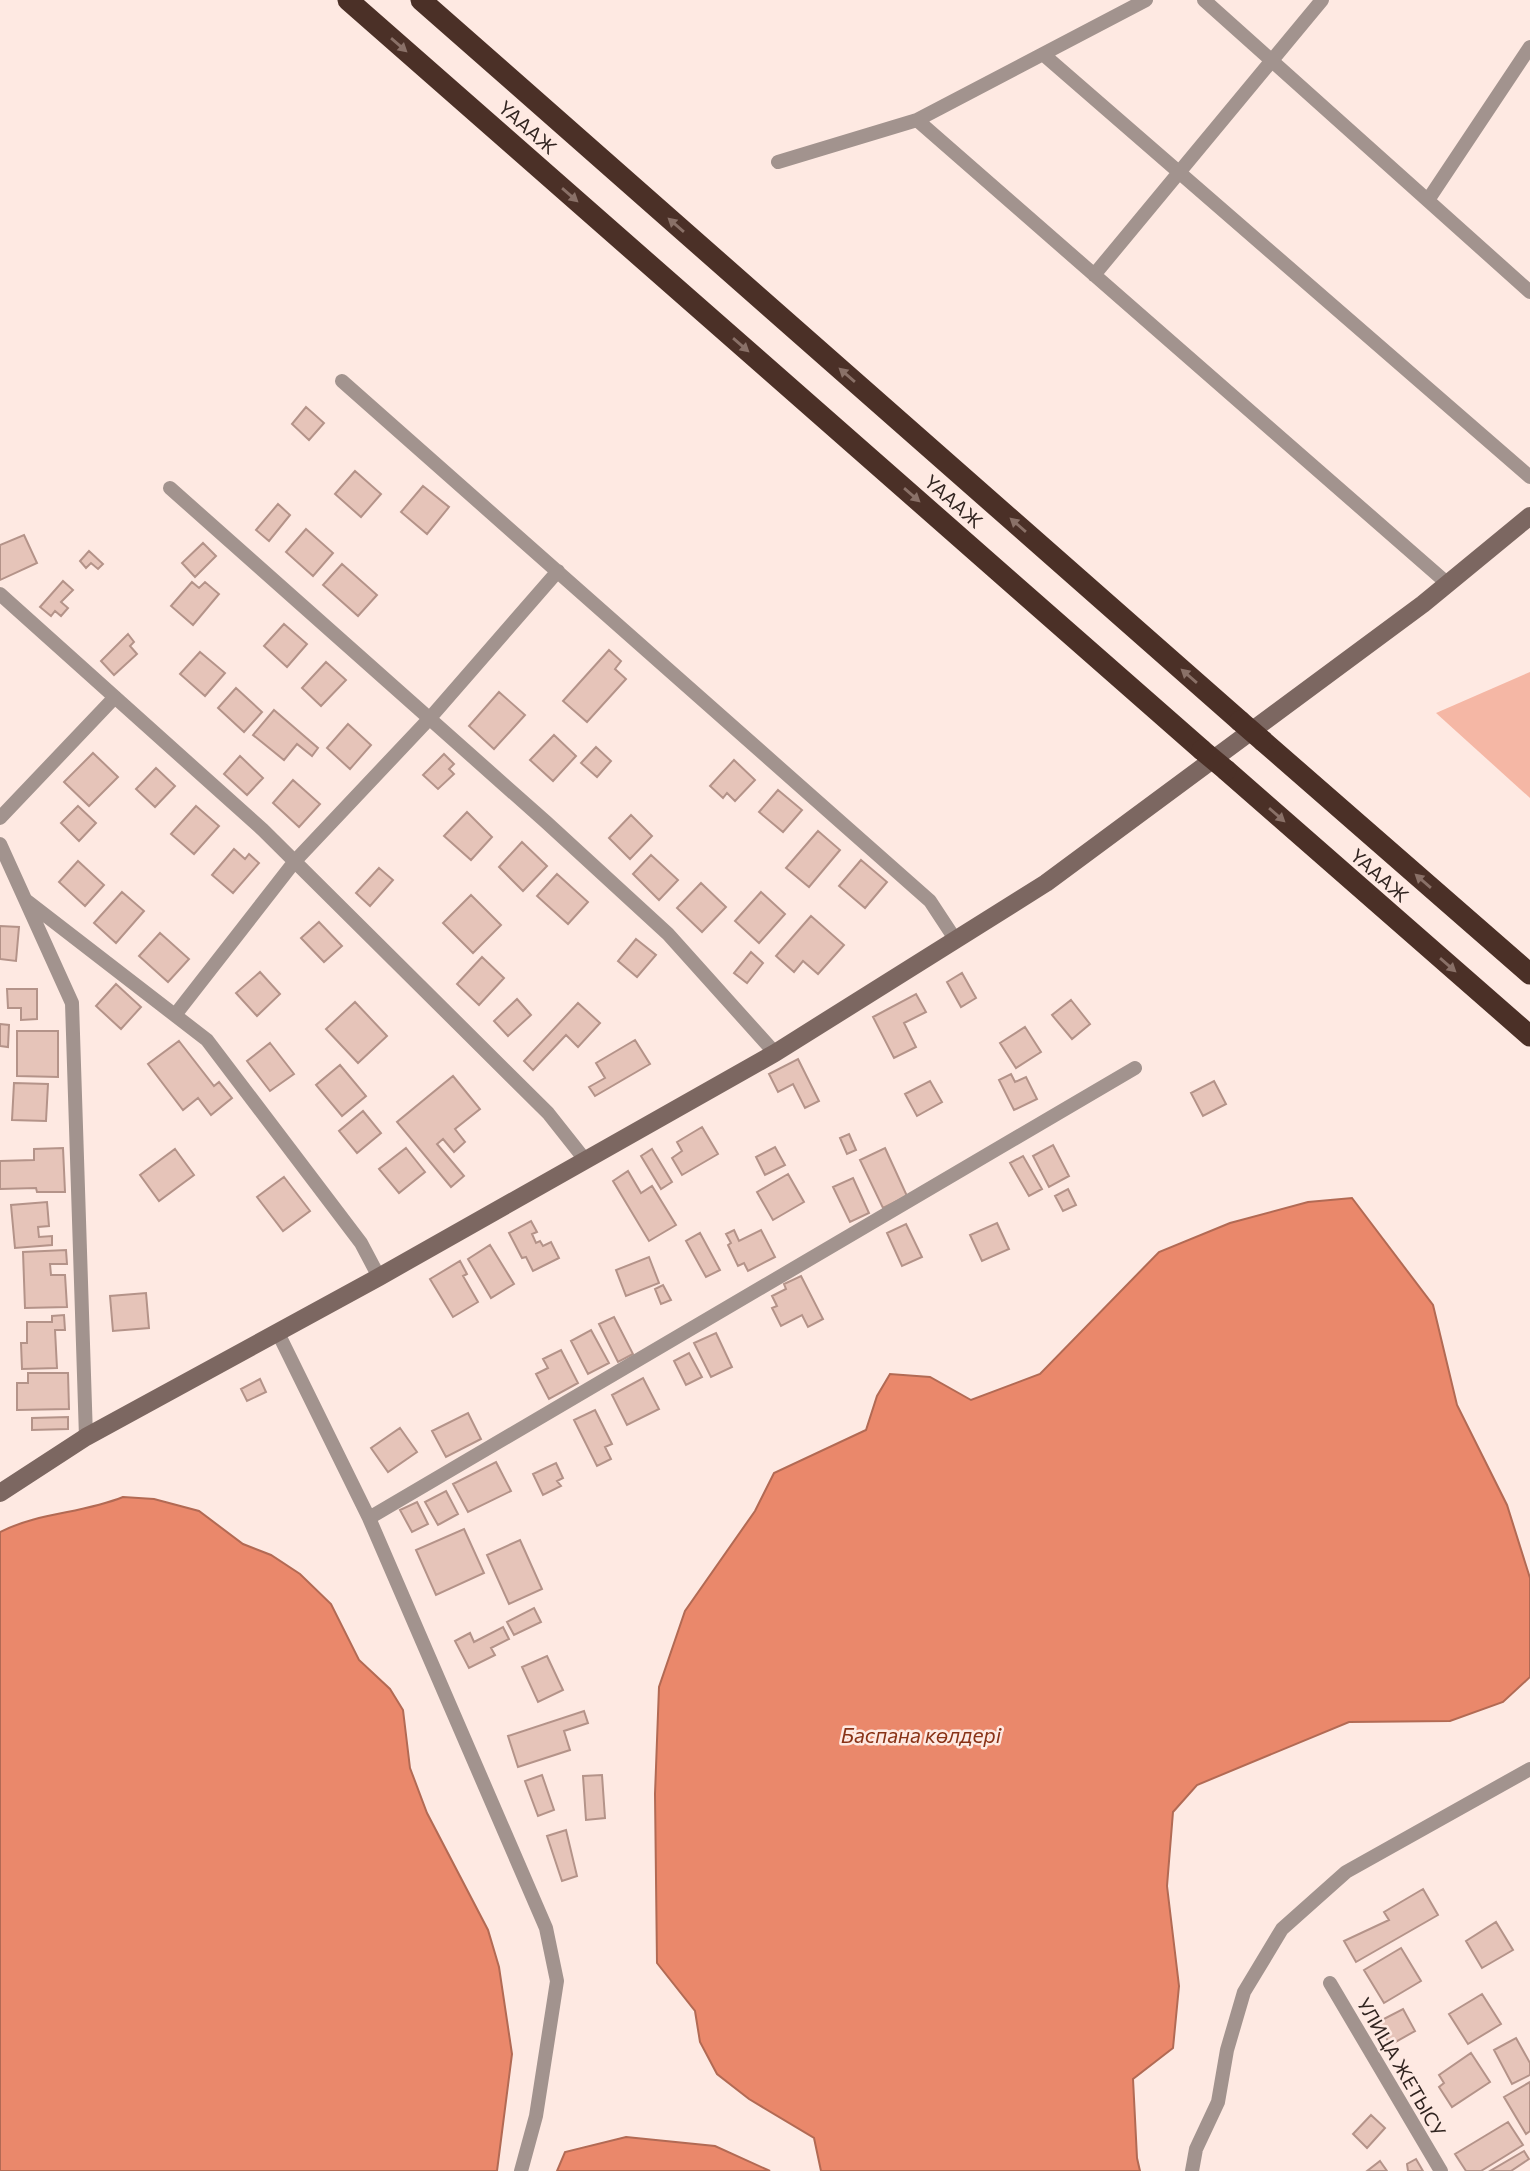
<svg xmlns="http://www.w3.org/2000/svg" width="1530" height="2171" font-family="Commissioner,sans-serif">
<rect width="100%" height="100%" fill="#fee9e2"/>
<path fill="#f5b7a5" d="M1530 672V798L1436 713Z"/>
<path fill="#ea886b" stroke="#b26a54" stroke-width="2" d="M1352 1198 1433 1305 1457 1405 1507 1505 1530 1578V1677L1503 1702 1450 1721 1349 1722 1197 1785 1173 1812 1167 1886 1179 1986 1173 2048 1133 2079 1137 2158 1140 2171H821L814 2138 749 2099 717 2074 700 2042 695 2011 657 1963 655 1794 659 1687 685 1611 755 1511 774 1473 866 1430 877 1396 890 1374 930 1377 971 1400 1040 1374 1159 1252 1230 1223 1308 1202Z
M123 1497 154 1499 199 1511 243 1544 271 1555 300 1574 331 1604 359 1660 390 1689 403 1710 410 1768 427 1813 488 1930 499 1967 512 2054 497 2171H0V1532C40 1512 81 1514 123 1497Z
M626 2137 715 2146 770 2171H557L565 2152Z"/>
<path fill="#e6c4b9" stroke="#b49389" stroke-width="2" d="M306 407 324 423 309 440 292 424Z
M355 471 381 494 361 517 335 494Z
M423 486 449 507 427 534 401 512Z
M278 504 290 515 269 541 256 530Z
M306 529 333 553 313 576 286 552Z
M24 535 37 563 0 580V545Z
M203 543 216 556 195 577 182 563Z
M89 551 103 564 98 569 91 563 86 568 80 561Z
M342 564 377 595 358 616 323 585Z
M63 581 73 590 61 602 68 608 61 616 55 611 51 616 40 607Z
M192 582 199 588 205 582 219 594 193 625 171 606Z
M284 624 307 644 287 667 264 646Z
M128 634 134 642 130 646 137 654 114 675 101 661Z
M609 650 621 661 615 669 626 679 587 722 563 701Z
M200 652 225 673 205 696 180 674Z
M326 662 346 680 321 706 302 688Z
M236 688 262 712 244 732 218 708Z
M499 692 525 715 494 749 469 726Z
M274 710 318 748 312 756 297 744 284 760 253 735Z
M348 724 371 745 350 769 327 748Z
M554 735 576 756 553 781 530 760Z
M596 747 611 761 597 777 581 763Z
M93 753 118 777 89 806 64 782Z
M444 754 454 764 449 769 454 774 438 789 423 775Z
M240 756 263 778 247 795 224 774Z
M734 760 755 780 735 801 727 793 723 798 710 786Z
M156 768 175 786 155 807 136 789Z
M293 780 320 804 299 827 273 803Z
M778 790 802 810 783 832 759 812Z
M78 806 96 823 79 841 61 823Z
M196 806 219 826 194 854 171 834Z
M467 812 492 837 471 860 444 836Z
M631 815 652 836 630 859 609 838Z
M818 831 840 850 809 887 786 868Z
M522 842 547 866 523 891 499 867Z
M234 849 245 859 249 854 259 863 233 893 212 875Z
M651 855 678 880 659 900 633 874Z
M861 860 887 882 865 908 839 886Z
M78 861 104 885 85 906 59 882Z
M379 868 393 880 370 906 356 893Z
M557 874 588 902 568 924 537 896Z
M701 883 726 907 702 932 677 908Z
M122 892 144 911 116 943 94 923Z
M761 892 785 914 759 943 735 921Z
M471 895 501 925 473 953 443 923Z
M811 916 844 945 818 974 803 961 794 972 776 956Z
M319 922 342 946 324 962 301 938Z
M0 926 19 927 16 961 0 959Z
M160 933 189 959 168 982 139 956Z
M636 939 656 955 637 977 618 961Z
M751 952 763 963 747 983 734 973Z
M482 957 504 978 479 1005 457 984Z
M260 972 280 994 257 1016 236 993Z
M962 973 976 998 961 1007 947 982Z
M116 984 141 1007 121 1029 96 1006Z
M7 989H37V1019L21 1020V1008H8Z
M916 994 926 1012 904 1023 916 1047 894 1058 873 1017Z
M517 999 531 1015 508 1036 494 1021Z
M1071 1000 1090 1024 1072 1039 1052 1015Z
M355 1002 387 1036 358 1063 326 1029Z
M578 1003 600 1023 578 1047 566 1035 533 1070 524 1061Z
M0 1024 9 1025 8 1047 0 1046Z
M1025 1027 1041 1052 1016 1068 1000 1043Z
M17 1031H58V1077L17 1076Z
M635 1040 650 1064 595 1096 589 1087 605 1078 596 1063Z
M179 1041 214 1086 219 1082 232 1098 211 1115 198 1098 183 1110 148 1064Z
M270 1043 294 1074 270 1091 247 1061Z
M798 1059 819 1101 805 1108 793 1084 778 1092 769 1074Z
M340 1065 366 1096 342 1116 316 1085Z
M1011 1074 1015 1082 1026 1077 1037 1099 1014 1110 999 1080Z
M453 1076 480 1109 455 1129 465 1142 454 1152 443 1139 437 1144 464 1176 451 1187 397 1122Z
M930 1081 942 1102 917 1116 905 1094Z
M1214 1081 1226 1104 1203 1116 1191 1093Z
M14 1083 48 1084 46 1121 12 1120Z
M363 1111 381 1133 357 1153 339 1131Z
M702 1127 718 1154 682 1175 672 1158 682 1151 677 1142Z
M849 1134 856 1150 847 1154 840 1138Z
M1053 1145 1069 1176 1049 1187 1033 1156Z
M775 1147 785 1165 765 1175 756 1157Z
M63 1148 65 1192H37L36 1188 0 1189V1161L34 1160V1149Z
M406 1148 425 1172 399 1193 379 1169Z
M885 1148 907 1196 883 1208 860 1160Z
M175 1149 194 1175 159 1201 140 1175Z
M652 1149 672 1182 661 1189 641 1156Z
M1023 1156 1042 1189 1029 1196 1010 1163Z
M628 1171 641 1193 652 1186 676 1225 649 1241 613 1181Z
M788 1174 804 1202 773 1220 757 1192Z
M284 1177 310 1211 283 1231 257 1197Z
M853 1178 869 1213 850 1222 833 1187Z
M1068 1189 1076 1205 1063 1211 1055 1196Z
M47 1202 49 1226 38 1227 39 1237 52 1236V1245L15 1248 11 1205Z
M531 1221 537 1232 532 1234 536 1243 540 1241 543 1246 551 1242 559 1258 533 1271 526 1257 522 1258 509 1233Z
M997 1223 1009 1249 982 1261 970 1235Z
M906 1224 922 1257 902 1266 887 1233Z
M734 1230 739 1241 761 1230 775 1257 748 1271 744 1263 738 1266 728 1245 731 1243 726 1234Z
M700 1233 720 1270 706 1277 686 1241Z
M490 1245 514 1284 491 1298 468 1259Z
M66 1250 67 1264H50L51 1275H65L67 1307 25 1308 23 1252Z
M649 1257 659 1283 626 1296 616 1270Z
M460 1261 467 1274 463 1276 478 1302 453 1317 430 1279Z
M801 1276 823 1319 808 1327 802 1315 781 1326 772 1308 777 1306 772 1296 786 1289 784 1284Z
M663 1285 671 1300 661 1304 655 1289Z
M146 1293 149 1328 113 1331 110 1296Z
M64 1315 65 1330H55L57 1368 22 1369 21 1343H27V1322H52V1316Z
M614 1317 633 1354 618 1362 599 1324Z
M591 1330 609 1363 588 1374 571 1341Z
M716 1333 732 1367 711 1377 694 1343Z
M561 1350 578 1383 549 1399 536 1374 548 1368 543 1359Z
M689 1353 702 1377 686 1385 674 1361Z
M28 1373H68L69 1409 17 1410V1383H28Z
M643 1378 659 1409 627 1425 612 1395Z
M260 1379 266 1392 247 1401 241 1389Z
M595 1410 612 1444 605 1447 611 1459 597 1466 574 1420Z
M468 1413 481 1439 446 1457 432 1431Z
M68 1417V1429L32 1430V1418Z
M400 1428 417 1452 388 1472 371 1448Z
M496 1462 511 1491 468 1512 453 1484Z
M556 1463 563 1478 557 1481 561 1486 543 1495 533 1474Z
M446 1491 458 1514 438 1525 425 1502Z
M417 1502 428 1524 412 1532 400 1510Z
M464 1529 484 1573 436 1595 416 1550Z
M520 1540 542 1589 509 1604 487 1555Z
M534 1608 541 1622 514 1635 507 1622Z
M503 1627 509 1639 491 1648 495 1655 469 1668 455 1641 470 1633 474 1642Z
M547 1656 563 1690 538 1702 522 1667Z
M584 1711 588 1723 564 1731 570 1750 518 1767 508 1736Z
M542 1775 554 1810 538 1816 525 1781Z
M602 1775 605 1818 586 1820 583 1776Z
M566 1830 577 1876 562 1881 547 1836Z
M1423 1889 1438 1915 1356 1962 1344 1941 1389 1920 1384 1912Z
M1496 1922 1513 1950 1482 1968 1466 1941Z
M1401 1948 1421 1981 1384 2003 1364 1970Z
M1482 1994 1501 2024 1468 2044 1449 2014Z
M1403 2009 1415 2031 1390 2045 1378 2022Z
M1516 2038 1530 2063V2075L1512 2084 1494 2050Z
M1471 2053 1490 2082 1452 2107 1439 2087 1444 2083 1439 2075Z
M1530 2082V2131L1526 2134 1504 2097Z
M1371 2115 1385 2128 1367 2148 1353 2134Z
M1508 2122 1523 2145 1481 2171H1466L1455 2154Z
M1524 2151 1529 2159 1511 2171H1490Z
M1416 2159 1423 2171H1408L1407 2164Z
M1380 2161 1387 2171H1367Z"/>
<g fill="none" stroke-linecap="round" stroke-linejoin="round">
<path stroke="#a2938e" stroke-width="14" d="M1204 0 1530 292
M1044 55 1530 477
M917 120 1448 584
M778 162 917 120 1146 0
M1428 200 1530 47
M1094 275 1322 0
M342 381 930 901 955 939
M170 488 546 822 668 934 775 1053
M0 594 263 830 548 1113 586 1161
M0 818 115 697
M0 844 72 1003 86 1437
M27 901 207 1040 361 1243 379 1277
M175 1015 295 861 430 718 558 571
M278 1333 369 1518 546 1928 557 1981 536 2116 521 2171
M369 1518 1135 1068
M1330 1983 1441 2171
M1192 2171 1196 2149 1218 2102 1227 2050 1244 1992 1282 1929 1346 1872 1530 1769"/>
<path stroke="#7c6761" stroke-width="18" d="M0 1493 86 1437 379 1277 775 1053 1046 883 1423 604 1530 516"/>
<path stroke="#4b3027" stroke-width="21" d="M348 0 1202 750
M421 0 1240 721
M1263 741 1530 974
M1226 770 1530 1036"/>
<path stroke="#4b3027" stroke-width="21" d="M1240 721 1263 741
M1202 750 1226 770"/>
</g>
<defs><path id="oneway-solid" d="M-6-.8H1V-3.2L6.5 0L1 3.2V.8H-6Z" transform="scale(1.75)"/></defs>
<g fill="#8a7168">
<use href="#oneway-solid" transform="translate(399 45) rotate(41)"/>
<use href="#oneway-solid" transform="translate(570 195) rotate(41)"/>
<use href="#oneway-solid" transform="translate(676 225) rotate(-139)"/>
<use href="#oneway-solid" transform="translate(741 345) rotate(41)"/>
<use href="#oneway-solid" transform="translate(847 375) rotate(-139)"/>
<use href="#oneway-solid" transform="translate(912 495) rotate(41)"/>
<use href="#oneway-solid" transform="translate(1018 525) rotate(-139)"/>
<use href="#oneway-solid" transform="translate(1189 676) rotate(-139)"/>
<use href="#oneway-solid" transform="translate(1277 815) rotate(41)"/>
<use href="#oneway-solid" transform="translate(1423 881) rotate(-139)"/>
<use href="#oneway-solid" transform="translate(1448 965) rotate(41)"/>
</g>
<g text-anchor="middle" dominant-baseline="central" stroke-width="5" stroke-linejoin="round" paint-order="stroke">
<g font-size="19" fill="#312420" stroke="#fee9e2">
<text transform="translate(528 127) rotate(41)">ҮАААЖ</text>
<text transform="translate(954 501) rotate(41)">ҮАААЖ</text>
<text transform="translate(1380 875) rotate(41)">ҮАААЖ</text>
<text transform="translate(1402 2067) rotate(60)">УЛИЦА ЖЕТЫСУ</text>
</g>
<g font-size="21" font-style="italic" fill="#893216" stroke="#fee9e2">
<text x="921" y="1734">Баспана көлдері</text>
</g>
</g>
</svg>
